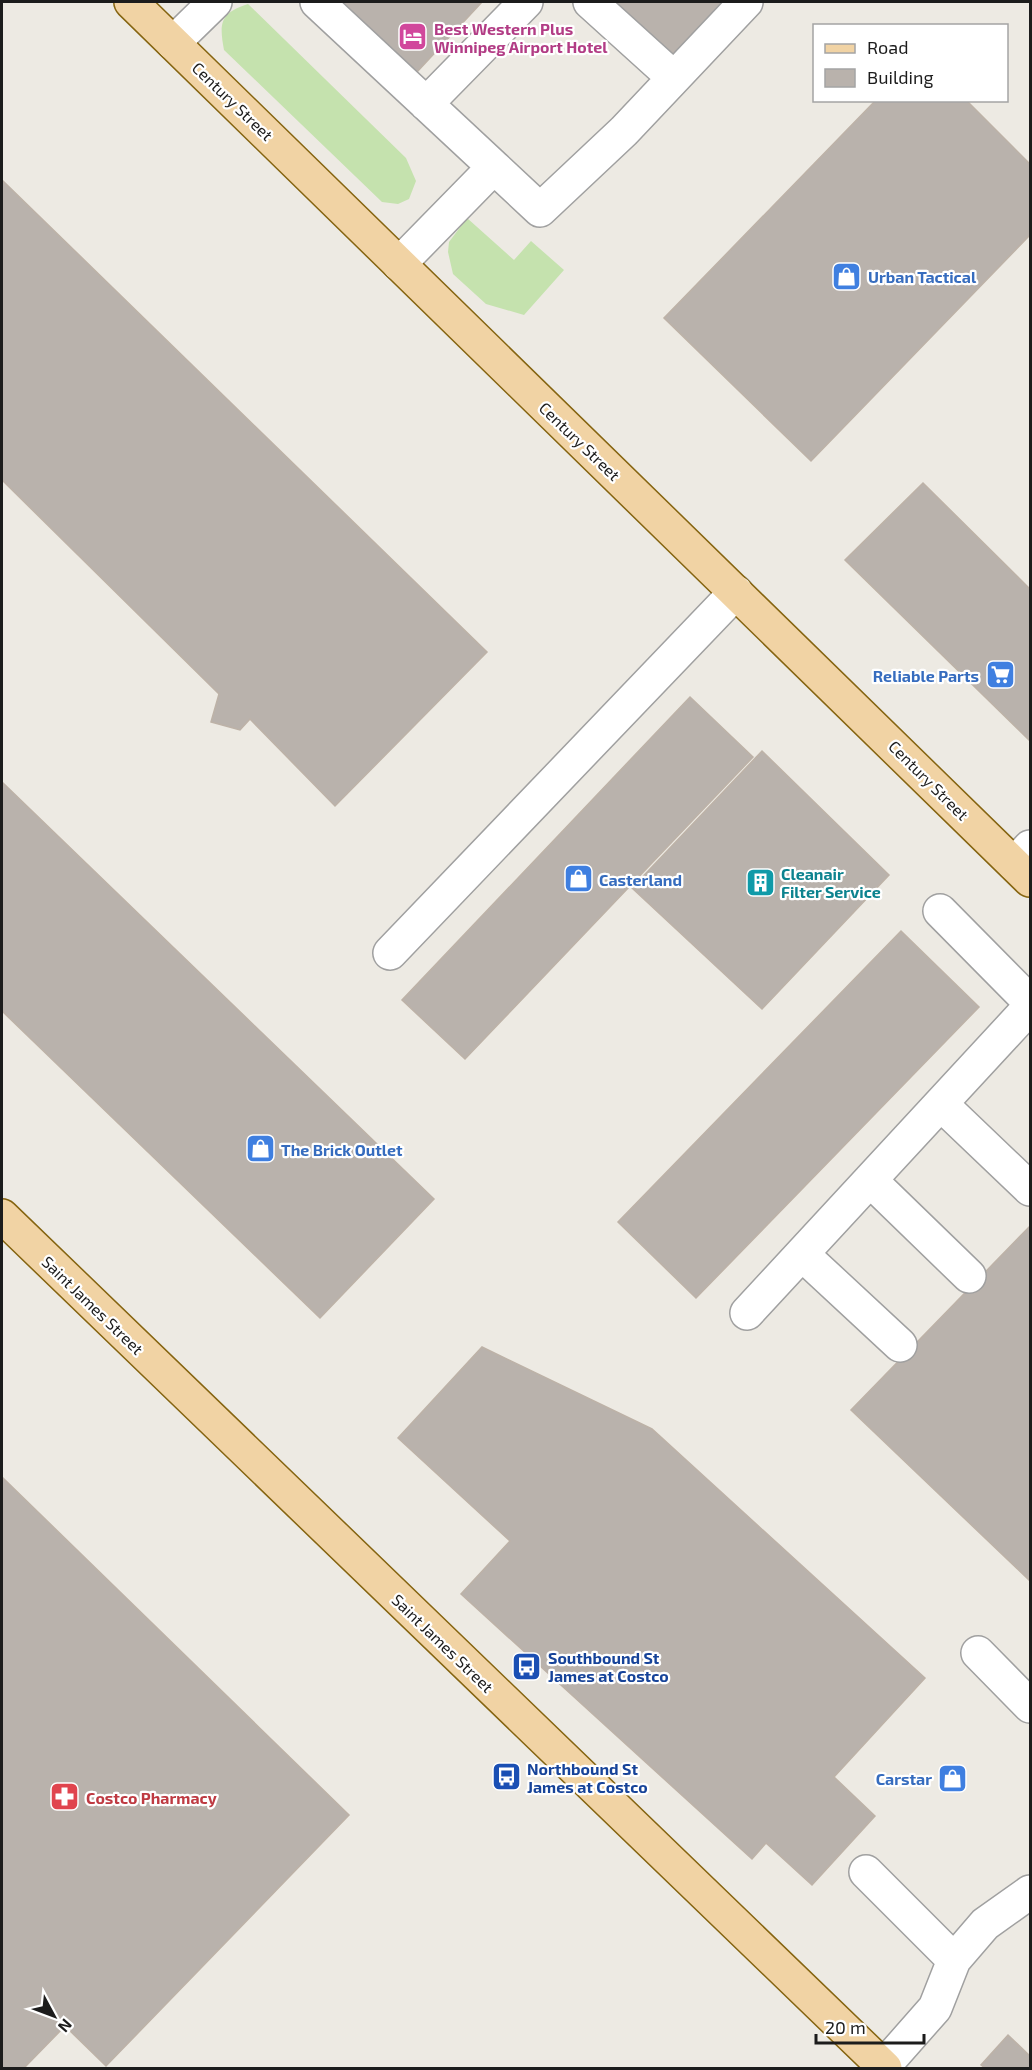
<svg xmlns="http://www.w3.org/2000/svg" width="1032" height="2070" font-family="'Exo 2',sans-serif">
<rect width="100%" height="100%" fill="#edeae3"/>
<path fill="#c5e2ae" d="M248 4 406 158 416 181 409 199 398 204 382 202 224 50C219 23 220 13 248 4Z
M467 218 514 260 531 241 564 270 524 315 486 304 453 274 448 252 449 242Z"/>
<path fill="#b9b2ac" stroke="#bdb2a7" stroke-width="1.5" d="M336 2H482L417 72Z
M609 2H732L675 64Z
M876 100H966L1030 164V235L811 461 664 318Z
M2 180 487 652 335 806 250 719 240 730 211 722 219 694 2 480Z
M923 483 1030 589V741L845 560Z
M690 697 753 757 465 1059 402 1000Z
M762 751 889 875 762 1009 632 888Z
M2 782 434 1199 320 1318 2 1011Z
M901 931 979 1007 696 1298 618 1222Z
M1030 1226V1578L1029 1580 851 1410Z
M482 1347 652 1429 925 1678 834 1777 875 1816 812 1885 766 1843 752 1859 461 1594 510 1541 398 1438Z
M2 1477 349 1815 106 2066 65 2026 24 2068H2Z
M1008 2035 1030 2056V2068H985L981 2065Z"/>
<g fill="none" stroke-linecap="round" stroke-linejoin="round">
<defs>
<path id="minor" d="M317 2 494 167
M590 2 674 78
M173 43 215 2
M426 104 526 2
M399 264 494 167 540 210 624 131 746 2
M1014 864 1030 847
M940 911 1030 1002
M390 953 736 592
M941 1104 1030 1189
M871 1181 969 1276
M802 1254 900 1345
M747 1313 1030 1007
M978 1653 1030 1706
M866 1872 954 1960
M883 2067 935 2008 954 1960 985 1924 1030 1892"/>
<path id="major" d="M131 2 1030 880
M2 1216 885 2068"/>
</defs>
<use href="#minor" stroke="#a0a0a0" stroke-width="36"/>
<use href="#major" stroke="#856410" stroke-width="36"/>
<use href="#minor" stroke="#fff" stroke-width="33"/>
<use href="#major" stroke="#f1d3a4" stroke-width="33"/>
</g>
<defs>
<symbol id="hotel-square" viewBox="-11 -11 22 22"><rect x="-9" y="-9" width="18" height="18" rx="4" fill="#d1479c" stroke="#fff"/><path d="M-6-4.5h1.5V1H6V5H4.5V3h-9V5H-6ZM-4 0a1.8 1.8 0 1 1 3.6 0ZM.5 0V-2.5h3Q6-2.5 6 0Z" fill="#fff"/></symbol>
<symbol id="shop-square" viewBox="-11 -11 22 22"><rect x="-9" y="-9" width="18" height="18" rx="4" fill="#3f7fe0" stroke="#fff"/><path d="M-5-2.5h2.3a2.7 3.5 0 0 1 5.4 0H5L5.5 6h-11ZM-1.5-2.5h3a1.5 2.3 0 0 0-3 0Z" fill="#fff"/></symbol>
<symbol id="supermarket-square" viewBox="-11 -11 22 22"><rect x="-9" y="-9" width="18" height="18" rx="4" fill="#3f7fe0" stroke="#fff"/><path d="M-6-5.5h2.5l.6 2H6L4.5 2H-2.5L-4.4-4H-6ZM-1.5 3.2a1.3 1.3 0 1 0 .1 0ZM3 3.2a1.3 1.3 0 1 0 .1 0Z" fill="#fff"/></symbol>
<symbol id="building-square" viewBox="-11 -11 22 22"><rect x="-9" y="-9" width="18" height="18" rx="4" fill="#0f9aa8" stroke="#fff"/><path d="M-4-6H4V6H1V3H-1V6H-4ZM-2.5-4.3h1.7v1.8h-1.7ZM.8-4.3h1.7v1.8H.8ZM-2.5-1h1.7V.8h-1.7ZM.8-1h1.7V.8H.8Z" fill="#fff"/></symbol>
<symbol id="bus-square" viewBox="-11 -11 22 22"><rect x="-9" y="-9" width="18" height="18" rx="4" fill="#1a4fb4" stroke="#fff"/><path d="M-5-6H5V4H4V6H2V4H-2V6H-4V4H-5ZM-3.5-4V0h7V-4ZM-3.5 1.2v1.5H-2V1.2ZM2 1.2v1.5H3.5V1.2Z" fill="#fff"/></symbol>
<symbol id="pharmacy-square" viewBox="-11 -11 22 22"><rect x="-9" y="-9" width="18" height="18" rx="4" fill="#e0444e" stroke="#fff"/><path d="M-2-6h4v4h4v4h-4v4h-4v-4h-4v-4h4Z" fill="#fff"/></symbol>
</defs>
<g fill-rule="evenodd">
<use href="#hotel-square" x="396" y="20" width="33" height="33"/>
<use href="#shop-square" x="830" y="260" width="33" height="33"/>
<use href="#supermarket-square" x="984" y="658" width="33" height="33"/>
<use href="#shop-square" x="562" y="862" width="33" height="33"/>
<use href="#building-square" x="744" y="866" width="33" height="33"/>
<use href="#shop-square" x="244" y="1132" width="33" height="33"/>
<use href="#bus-square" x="510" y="1650" width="33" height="33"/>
<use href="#bus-square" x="490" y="1760" width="33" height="33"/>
<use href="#shop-square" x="936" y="1762" width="33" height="33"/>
<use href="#pharmacy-square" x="48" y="1780" width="33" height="33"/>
</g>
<g text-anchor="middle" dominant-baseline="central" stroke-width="4.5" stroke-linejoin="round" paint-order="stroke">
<g font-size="16" font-weight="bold" fill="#b23c85" stroke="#fff" text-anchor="start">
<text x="434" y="28">Best Western Plus<tspan x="434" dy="18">Winnipeg Airport Hotel</tspan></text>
</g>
<g font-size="16" fill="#1c1c1c" stroke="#fff">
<text transform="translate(233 101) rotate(44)">Century Street</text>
<text transform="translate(580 441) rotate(44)">Century Street</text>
<text transform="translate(929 780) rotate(45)">Century Street</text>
<text transform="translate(93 1305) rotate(44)">Saint James Street</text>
<text transform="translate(443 1643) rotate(44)">Saint James Street</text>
</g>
<g font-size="16" font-weight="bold" fill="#366cbe" stroke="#fff" text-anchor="start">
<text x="868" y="276">Urban Tactical</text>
<text x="979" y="675" text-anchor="end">Reliable Parts</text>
<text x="599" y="879">Casterland</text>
<text x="281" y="1149">The Brick Outlet</text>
<text x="932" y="1778" text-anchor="end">Carstar</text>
</g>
<g font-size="16" font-weight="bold" fill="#0d838f" stroke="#fff" text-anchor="start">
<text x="781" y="873">Cleanair<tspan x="781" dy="18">Filter Service</tspan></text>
</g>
<g font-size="16" font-weight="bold" fill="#164399" stroke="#fff" text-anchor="start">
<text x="548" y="1657">Southbound St<tspan x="548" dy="18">James at Costco</tspan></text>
<text x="527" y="1768">Northbound St<tspan x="527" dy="18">James at Costco</tspan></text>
</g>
<g font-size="16" font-weight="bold" fill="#be3a42" stroke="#fff" text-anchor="start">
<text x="86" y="1797">Costco Pharmacy</text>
</g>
</g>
<rect width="1032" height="2070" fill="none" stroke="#1c1c1c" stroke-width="6"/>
<rect x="813" y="24" width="195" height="78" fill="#ffffff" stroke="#a4a4a4" stroke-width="1.5"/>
<rect x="825" y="44" width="30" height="9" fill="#f1d3a4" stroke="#a4a4a4" stroke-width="1.5"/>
<text x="867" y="54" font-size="18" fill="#1c1c1c">Road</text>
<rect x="825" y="69" width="30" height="18" fill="#b9b2ac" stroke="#a4a4a4" stroke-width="1.5"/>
<text x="867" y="84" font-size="18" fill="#1c1c1c">Building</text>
<g transform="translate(54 2016) rotate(131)" stroke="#ffffff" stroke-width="4.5" paint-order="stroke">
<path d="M0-4.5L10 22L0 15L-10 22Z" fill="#1c1c1c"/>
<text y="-9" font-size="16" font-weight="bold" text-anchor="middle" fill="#1c1c1c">N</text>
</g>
<path d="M816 2034v9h108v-9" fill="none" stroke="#1c1c1c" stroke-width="3"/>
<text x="825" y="2034" font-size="18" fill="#1c1c1c" stroke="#ffffff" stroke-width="4.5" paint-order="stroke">20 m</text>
</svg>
